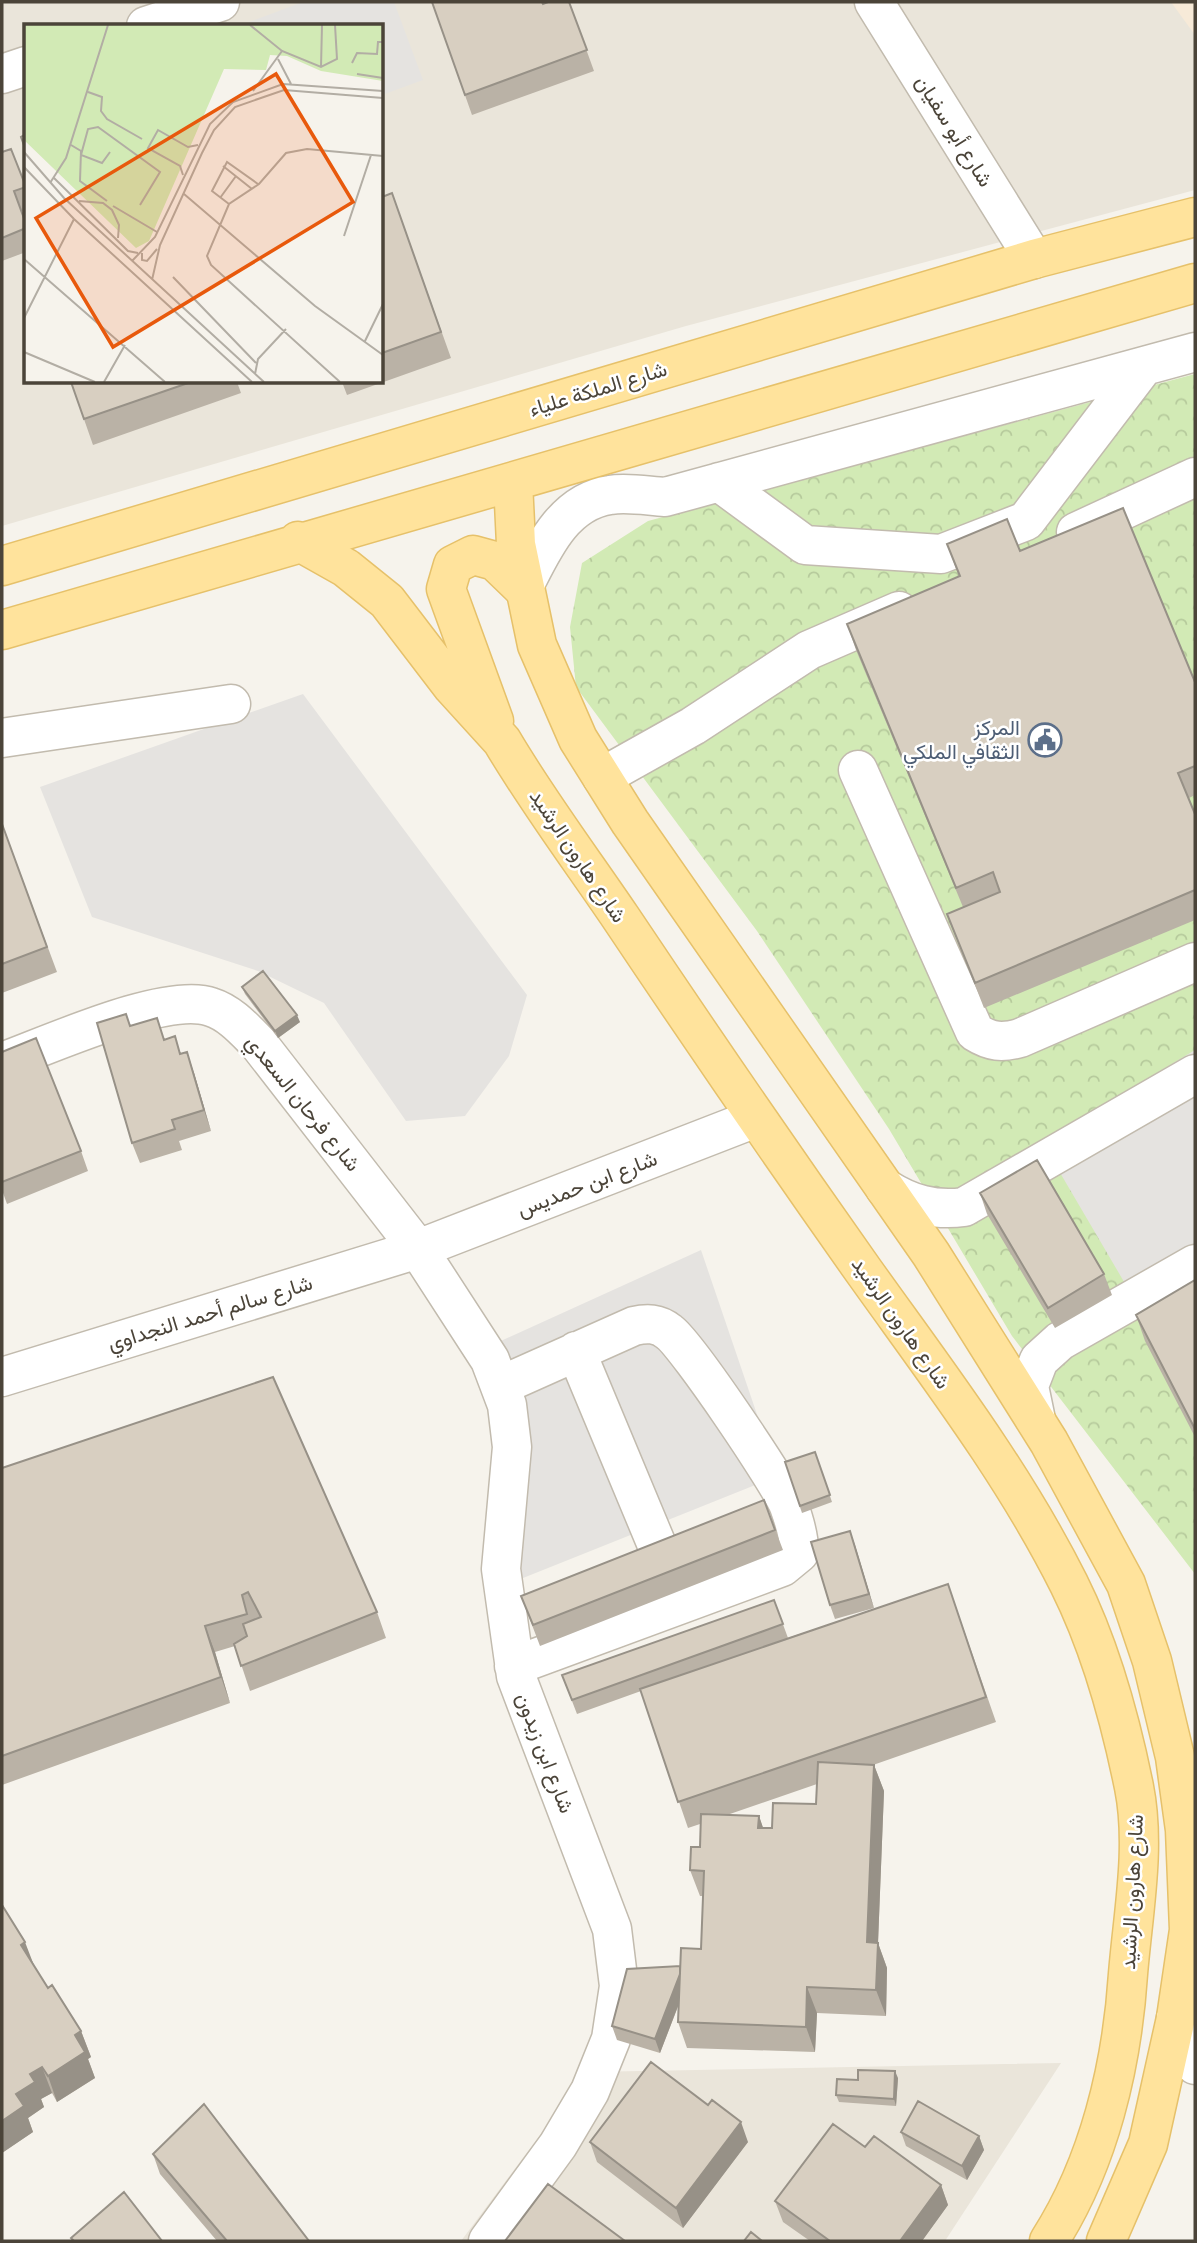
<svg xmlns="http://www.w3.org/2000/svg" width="1197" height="2243" font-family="'Fira Sans Condensed',Vazirmatn,sans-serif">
<defs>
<pattern id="park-crowns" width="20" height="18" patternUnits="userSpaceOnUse" patternTransform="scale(1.75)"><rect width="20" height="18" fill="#d2eab5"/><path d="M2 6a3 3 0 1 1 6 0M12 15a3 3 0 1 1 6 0" fill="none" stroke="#b6ca9c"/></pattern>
</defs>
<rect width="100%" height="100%" fill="#f6f3ec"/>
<path fill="#eae5da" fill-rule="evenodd" d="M2 2H1195V190L686 326 2 526ZM26 26H382V382H26Z
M1061 2063 945 2241H461L587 2072Z"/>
<path fill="#f7ead8" d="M1171 2H1195V35Z"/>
<path fill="url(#park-crowns)" d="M1195 374V1574L1012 1336 889 1129 757 931 576 687 570 627 582 563 648 521Z"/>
<path fill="#e5e3e0" d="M303 2H394L423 80 382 95V26H250L249 22Z
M303 694 527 995 509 1056 465 1116 406 1121 324 1003 258 971 92 917 40 787Z
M1195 1050V1253L1130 1292 1042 1142Z
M701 1250 778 1476 518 1580 492 1345Z"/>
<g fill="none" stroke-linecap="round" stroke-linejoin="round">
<defs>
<path id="minor" d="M874 2 1034 259
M146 26 220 2
M2 74 26 66
M719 482 805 545 941 554 1026 521 1144 366
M1076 532 1195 477
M523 588C542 551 562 502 610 495 627 492 648 496 665 497L1195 352
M2 738 231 704
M858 770 975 1032C991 1042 1002 1043 1020 1038L1195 962
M602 777 693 726 809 650 899 611
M2 1062C49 1045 167 991 211 1007 230 1013 244 1029 258 1043L418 1249 490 1360 507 1405 512 1447 501 1569 516 1676 612 1929 619 1986 611 2039 590 2091 558 2145 488 2241
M885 1188C910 1204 934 1211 964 1207L1195 1074
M576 1351 659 1550
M2 1377 418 1249 756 1118
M502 1385 634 1326C647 1323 658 1323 669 1332 687 1345 780 1483 789 1506 794 1520 800 1538 799 1553L782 1567 514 1666
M1036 1420 1029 1386 1039 1360 1060 1341 1195 1264
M1176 2018 1195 2065"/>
<path id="major" d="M513 482 516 544 537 645 578 739 630 822 931 1254 1049 1442 1126 1584 1152 1661 1175 1757 1185 1830 1189 1930 1176 2018 1148 2144 1106 2241
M298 541 346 568 387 601 452 686 502 741C538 802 581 859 621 918 700 1036 781 1154 863 1270 935 1371 1013 1472 1069 1584 1100 1646 1120 1718 1134 1787 1146 1847 1133 1913 1128 1974 1122 2066 1099 2163 1049 2241
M2 566 1034 259 1195 217
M2 630C399 513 797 399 1195 283
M494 721 446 589 453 565 473 555 495 561 523 588"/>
</defs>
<use href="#minor" stroke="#c2bbae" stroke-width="41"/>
<use href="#major" stroke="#e6c16a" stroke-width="41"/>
<use href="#minor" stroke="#fff" stroke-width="38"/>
<use href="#major" stroke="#ffe39c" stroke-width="38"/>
</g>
<path fill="#bab2a6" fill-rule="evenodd" d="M432 2 543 4 569 2 594 71 472 115Z
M11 149 26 188V210L21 212 26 224V253V252L2 261V152Z
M392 193 451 358 347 395 342 382H382V197Z
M71 382H237L241 393 93 445Z
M947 544 1020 551 1195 682V795L1189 798 1195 814V920L984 1008 947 914 963 907 856 650 847 624 959 577Z
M2 824 57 972 2 993Z
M242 987 300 1022 278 1038 245 994Z
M130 1026 165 1040 182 1054 194 1073 211 1131 179 1141 182 1150 140 1163 132 1143Z
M2 1052 81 1151 88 1171 7 1204 2 1190Z
M980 1193 1104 1274 1112 1295 1055 1328 987 1214Z
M1195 1280V1437L1145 1341 1136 1315Z
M815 1452 832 1502 802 1513 785 1462Z
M2 1468 377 1612 386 1638 250 1691 235 1646 215 1652 230 1703 2 1785Z
M764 1500 783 1550 540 1646 521 1596Z
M850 1531 874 1608 835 1619 830 1605Z
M948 1584 996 1722 873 1765H874L884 1791 878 1943 887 1968 886 2016 817 2013 815 2052 687 2048 678 2022 679 2004 660 2053 617 2040 612 2026 701 1949 703 1896H700L690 1870 700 1847V1824L688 1828 641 1691 577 1714 562 1675 774 1600 788 1638ZM817 1784 816 1804 772 1828H763L759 1816 727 1815Z
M2 1905 33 1964 48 1988 81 2031 91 2057 88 2059 95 2078 57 2102 52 2093 41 2099 44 2107 28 2118 33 2132 2 2153Z
M898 2078 896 2106 839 2102 836 2095Z
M901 2132 979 2136 984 2150 967 2180 906 2146Z
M590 2142H748L683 2228 597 2162Z
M153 2154 309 2241H217L160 2174Z
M941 2185 948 2205 922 2241H810L783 2222 775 2201Z"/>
<path fill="#979187" d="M297 1015 300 1022 278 1038 275 1031Z
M187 1052 194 1073 211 1131 204 1110Z
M850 1531 855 1545 874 1608 869 1594Z
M205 1626 215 1652 230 1703 221 1677Z
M874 1765 884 1791 877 1968 867 1942Z
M759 1816 768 1842 758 1828Z
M25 1942 35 1968 21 1945Z
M878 1943 887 1968 886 2016 876 1990Z
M683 1966 688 1980 660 2053 655 2039Z
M807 1987 817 2013 815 2052 806 2027Z
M81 2031 91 2057 88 2059 95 2078 57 2102 48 2076 75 2035Z
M42 2067 52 2093 41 2099 44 2107 28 2118 33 2132 2 2153V2121L16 2094 30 2074Z
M895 2071 898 2078 896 2106 894 2099Z
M741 2122 748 2142 683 2228 676 2208Z
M979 2136 984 2150 967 2180 962 2166Z
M941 2185 948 2205 922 2241H900Z"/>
<path fill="#d8cfc1" stroke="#979187" stroke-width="2" d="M432 2H542L543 4 548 2H569L587 50 465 95Z
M26 134V151L21 137Z
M11 149 26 187 14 191 26 224V228L2 238V152Z
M392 193 441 332 382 353V197Z
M71 382H191L84 419Z
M1123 508 1195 682V766L1178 773 1195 814V890L975 983 947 914 1000 892 993 872 956 888 847 624 960 576 947 544 1007 519 1020 551Z
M2 824 47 947 2 964Z
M263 971 297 1015 275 1031 242 987Z
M126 1014 130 1026 157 1018 164 1040 175 1036 180 1054 187 1052 204 1110 172 1120 175 1129 132 1143 97 1023Z
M36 1038 81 1151 2 1182V1052Z
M1037 1160 1104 1274 1048 1308 980 1193Z
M1195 1280V1429L1136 1315Z
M273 1377 377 1612 241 1666 234 1644 247 1636 243 1624 261 1617 248 1592 242 1595 247 1614 205 1626 221 1677 2 1756V1468Z
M815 1452 830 1495 800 1506 785 1462Z
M764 1500 775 1530 533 1625 521 1596Z
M850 1531 869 1594 830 1605 811 1542Z
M948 1584 986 1697 678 1802 640 1689Z
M774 1600 783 1624 572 1700 562 1675Z
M818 1762 874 1765 867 1942 878 1943 876 1990 807 1987 806 2027 678 2022 681 1948 701 1949 704 1871 690 1870 691 1847H700L701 1814 759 1816 758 1828H772L773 1803 816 1804Z
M2 1905 25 1942 21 1945 48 1988 52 1985 81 2031 75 2035 85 2052 48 2076 42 2067 30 2074 35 2082 16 2094 24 2106 2 2121Z
M680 1966V1974L655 2039 612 2026 627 1969Z
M651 2062 708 2105 712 2100 741 2122 676 2208 590 2142Z
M858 2070 895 2071 894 2099 836 2095 837 2079 858 2080Z
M918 2101 979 2136 962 2166 901 2132Z
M204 2104 309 2241H227L153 2154Z
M833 2124 865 2147 874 2136 941 2185 900 2241H830L775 2201Z
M548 2184 625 2241H505Z
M124 2192 162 2241H74L71 2238Z
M751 2232 762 2241H744Z"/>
<defs>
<symbol id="civic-ring" viewBox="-11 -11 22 22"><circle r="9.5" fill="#fff" stroke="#5c6f8a" stroke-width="1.5"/><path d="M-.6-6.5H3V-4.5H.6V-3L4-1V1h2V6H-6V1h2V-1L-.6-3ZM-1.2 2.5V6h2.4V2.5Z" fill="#5c6f8a"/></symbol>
</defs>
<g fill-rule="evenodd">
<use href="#civic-ring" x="1026" y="721" width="38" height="38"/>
</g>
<g text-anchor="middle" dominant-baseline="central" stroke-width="5" stroke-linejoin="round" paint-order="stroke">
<g font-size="21" fill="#4b4439" stroke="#fff">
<text transform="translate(954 131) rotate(58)">شارع أبو سفيان</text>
<text transform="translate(598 389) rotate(-17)">شارع الملكة علياء</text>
<text transform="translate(578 856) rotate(56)">شارع هارون الرشيد</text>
<text transform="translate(303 1103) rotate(51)">شارع فرحان السعدي</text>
<text transform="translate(587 1184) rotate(-21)">شارع ابن حمديس</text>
<text transform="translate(210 1313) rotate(-17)">شارع سالم أحمد النجداوي</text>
<text transform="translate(901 1323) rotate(55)">شارع هارون الرشيد</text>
<text transform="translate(545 1753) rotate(69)">شارع ابن زيدون</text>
<text transform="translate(1132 1892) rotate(-87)">شارع هارون الرشيد</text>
</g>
<g font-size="21" fill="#4e5e75" stroke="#fff" text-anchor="end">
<text x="1020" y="728">المركز<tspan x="1020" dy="24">الثقافي الملكي</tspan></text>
</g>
</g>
<g transform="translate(24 24)">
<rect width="359" height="359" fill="#f6f3ec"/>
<path d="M0 1H359V57L297 47 263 32 246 31 242 46 200 45 125 217 112 224 0 116Z" fill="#d2eab5"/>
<path fill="none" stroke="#b2ada4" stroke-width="2" d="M226 1 258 27 297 43 313 35 311 1M254 35 267 60M328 39 333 29 353 30 354 18H359M297 43 298 1M333 50 359 54M229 67 258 27M64 68 78 73 77 87 83 95 118 115M47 121 57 127 56 157 83 177M0 128 40 174 240 358M86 128 78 139 57 131 64 105 74 103 136 148 116 181M199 142 228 165M0 143 50 195 228 358M159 151 156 142 124 124 134 106 164 123 174 121M30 154 104 227 114 229M26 159 42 134 84 1M160 170 291 282 359 331M196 174 212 152M55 177 79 179 88 186 95 201 94 214M205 180 188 167 203 138 234 160M89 182 133 208M320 212 347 131M118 229V236L123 237 133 225M0 235 141 358M108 237 131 213 186 100 209 78 259 60 359 67M149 253 232 339M128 256 136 221 178 129 190 106 211 83 260 66 359 74M0 294 50 195M341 317 359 280M0 328 71 358M231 350 234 335 262 305M80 358 101 321M316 358 187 241 183 232 205 180 235 160 262 129 283 125 359 132"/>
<path fill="#e8590c" fill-opacity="0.15" stroke="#e8590c" stroke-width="3.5" d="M252 50 329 178 89 323 12 194Z"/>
<rect width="359" height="359" fill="none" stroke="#4b4439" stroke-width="3.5"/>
</g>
<rect width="1197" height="2243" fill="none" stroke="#4b4439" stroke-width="7"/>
</svg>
